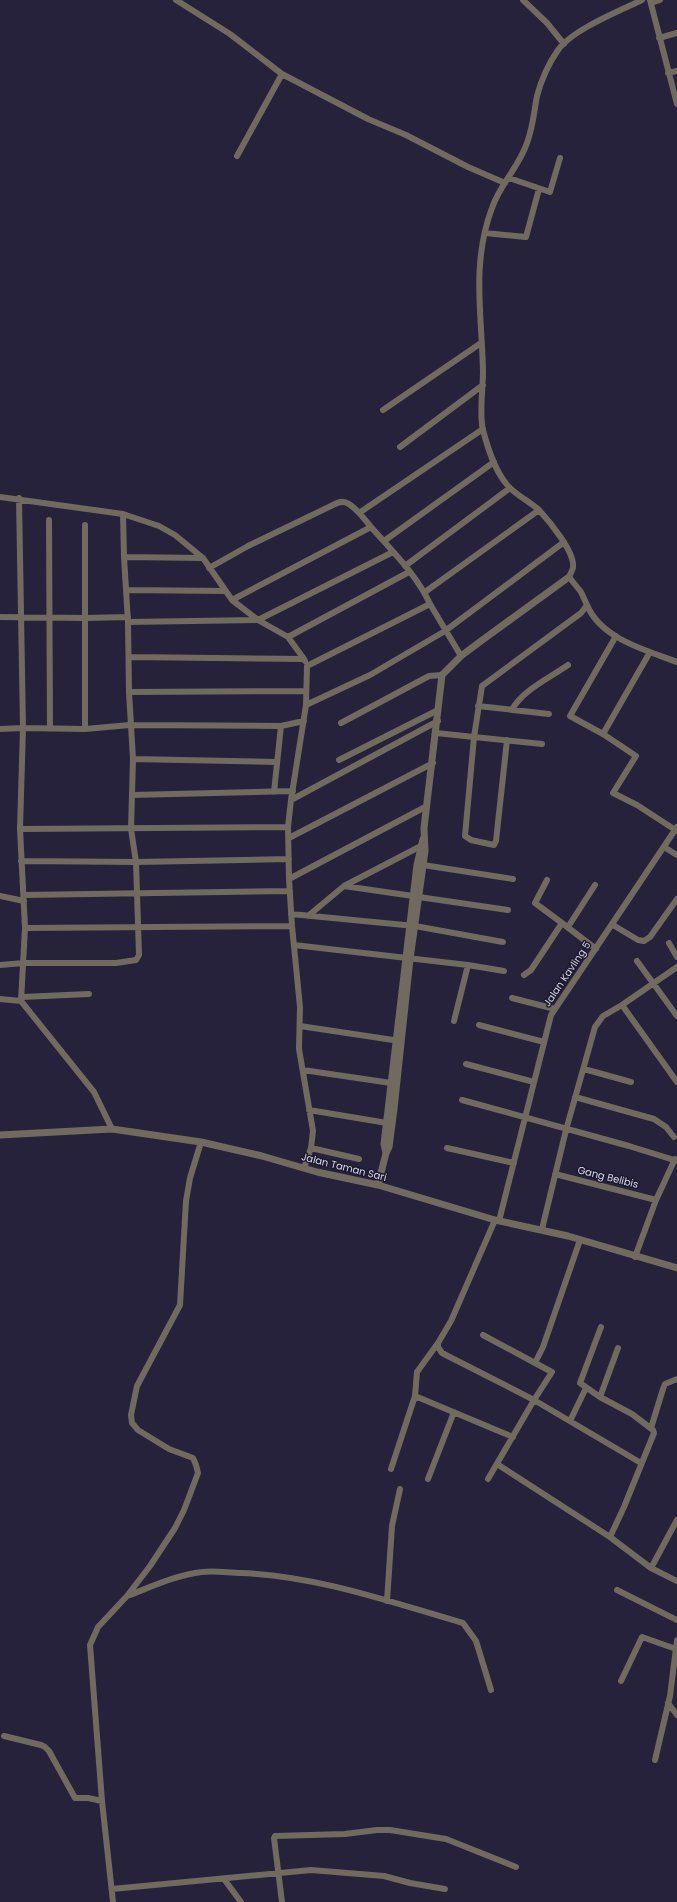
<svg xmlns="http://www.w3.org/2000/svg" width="677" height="1902" font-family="Poppins,sans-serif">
<rect width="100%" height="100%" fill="#26223b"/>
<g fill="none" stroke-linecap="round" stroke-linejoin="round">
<path stroke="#716b5f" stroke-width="6" d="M176 0 230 34 282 74 237 156
M523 0 547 23 564 44
M650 0 677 104
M651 3 660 0
M659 38 677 33
M668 73 677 71
M282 74 368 119 406 135 468 167 505 183
M509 178 550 192 560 158
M485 233 526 237 539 189
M383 410 481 343
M400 447 483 385
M0 497 123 514 159 526 175 535 203 558 232 600 258 620 288 637 304 659
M19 498 23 728 85 729 130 725 281 726 304 721
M359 513 483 429
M49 520 50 729
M384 541 494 462
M124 557 203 558
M405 566 510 488
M209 568 248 546 333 505C337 503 342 500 347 503 357 508 364 519 371 527 392 551 417 575 430 604
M126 590 224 591
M425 592 539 510
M232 600 371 527
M587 605C601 639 646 650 677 662
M0 617 85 618 128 617
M128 622 258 620 393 552
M616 636 570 716 603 734 650 652
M288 637 409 572
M129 657 304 659 305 661
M129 692 306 691
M306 705 370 675 445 631 564 542
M478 706 549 714
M512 710C521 691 551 677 568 665
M341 723 429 676 442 675
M0 729 23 728 20 829 25 928 21 1001 94 1092 112 1129
M85 729V525
M436 733 542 744
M603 734 636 756 613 793 637 805 677 831
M507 740 496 841 494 845 471 840 465 836 474 737 482 686 581 613 587 605 581 592 569 577C570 574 573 570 573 567 575 552 549 521 539 510 530 502 518 496 509 487 495 472 488 449 483 430 479 415 483 388 483 372 482 315 471 264 492 208 500 184 519 167 527 143 533 127 534 112 537 96 541 81 549 63 558 50 572 30 619 11 642 0
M133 759 277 762
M339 760 438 710
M274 792 281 726
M132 795 293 791
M291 800 306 705 307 666 430 604 461 656
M20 829 288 827
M289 838 433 763
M664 847 677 855
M21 861 136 862 289 859
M423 865 513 879
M289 879 427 806
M547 880 535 903 562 923
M344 886 413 896
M24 895 290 891
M0 896 24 901
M419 897 508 910
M291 914 415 926 503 942
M308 916 344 886 421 846H424
M613 925 638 940 644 941 650 937 677 899
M568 927 595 885
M25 928 292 926
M669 943 677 957
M294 945 468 965 504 971
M637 961 677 1016
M0 965 24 963H116L136 960 139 955 136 862 131 829 133 759 129 692 128 622 124 557 123 514
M524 975 531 970 562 923 596 949
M22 997 89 994
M512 998 555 1009
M0 999 21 1001
M622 1005 677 967
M454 1021 468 965
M479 1025 544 1042
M300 1026 400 1041
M466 1064 534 1082
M584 1069 631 1082
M303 1070 391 1083
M575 1097 654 1119 666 1127 674 1137
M462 1100 629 1146 677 1161
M309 1110 387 1123
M311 1148 359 1159
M447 1148 514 1163
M304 1168 311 1148 313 1131 299 1049 300 1007 292 926 289 879 288 827 291 800 438 721
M555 1174 656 1200
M495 1220 451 1321 438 1343V1347L442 1353 534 1400 552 1372 535 1363 543 1347 580 1240
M499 1221 551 1015 677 827
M542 1229 566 1130 595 1027 603 1016 622 1005 677 1082
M635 1257 656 1200 675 1159
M601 1327 580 1383 600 1397 632 1414 653 1430 654 1433 624 1507 610 1537
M483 1335 535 1363
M415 1396 513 1437
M600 1397 618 1348
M570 1421 586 1388
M651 1428 663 1389 665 1384 677 1379
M497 1464 610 1537 651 1568 677 1581
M391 1469 415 1396 417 1372 438 1343
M428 1479 454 1412
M488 1479 534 1400 641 1463
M651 1568 677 1520
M617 1590 677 1620
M127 1596C151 1587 176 1575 202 1572 215 1570 229 1573 241 1573 318 1576 390 1602 463 1623L476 1641 491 1690
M387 1601 392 1526 400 1489
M621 1681 642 1637 676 1649
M668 1703 677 1715
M4 1736 41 1745 45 1747 49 1751 75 1798H88L102 1801
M655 1760 670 1696 677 1640
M224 1879 241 1902
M112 1889 311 1870 384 1876 410 1883 445 1889
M113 1902 102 1801 90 1645 98 1627 127 1596 150 1566 175 1528 184 1510 198 1473 196 1465 193 1458 169 1449 138 1430 132 1423 131 1415 137 1386 180 1305 186 1201 190 1178 201 1142
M282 1902 274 1838 275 1836 345 1834 377 1830H390L446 1839 516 1867"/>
<path stroke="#716b5f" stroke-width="7" d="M0 1135 112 1129 201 1142 262 1156 317 1172 378 1185 495 1220 568 1236 677 1268
M386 1153 384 1144 417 865 423 839
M378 1185 386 1153 389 1147 394 1109 410 959 425 851 424 828 442 675 461 656 481 641 569 577"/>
</g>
<g text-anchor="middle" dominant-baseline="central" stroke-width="3" stroke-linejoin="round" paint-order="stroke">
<g font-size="10" fill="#dcdbec" stroke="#1c1830">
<text transform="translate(567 974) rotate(-56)">Jalan Kavling 5</text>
<text transform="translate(344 1167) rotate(14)">Jalan Taman Sari</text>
<text transform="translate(608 1177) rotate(14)">Gang Belibis</text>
</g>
</g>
</svg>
